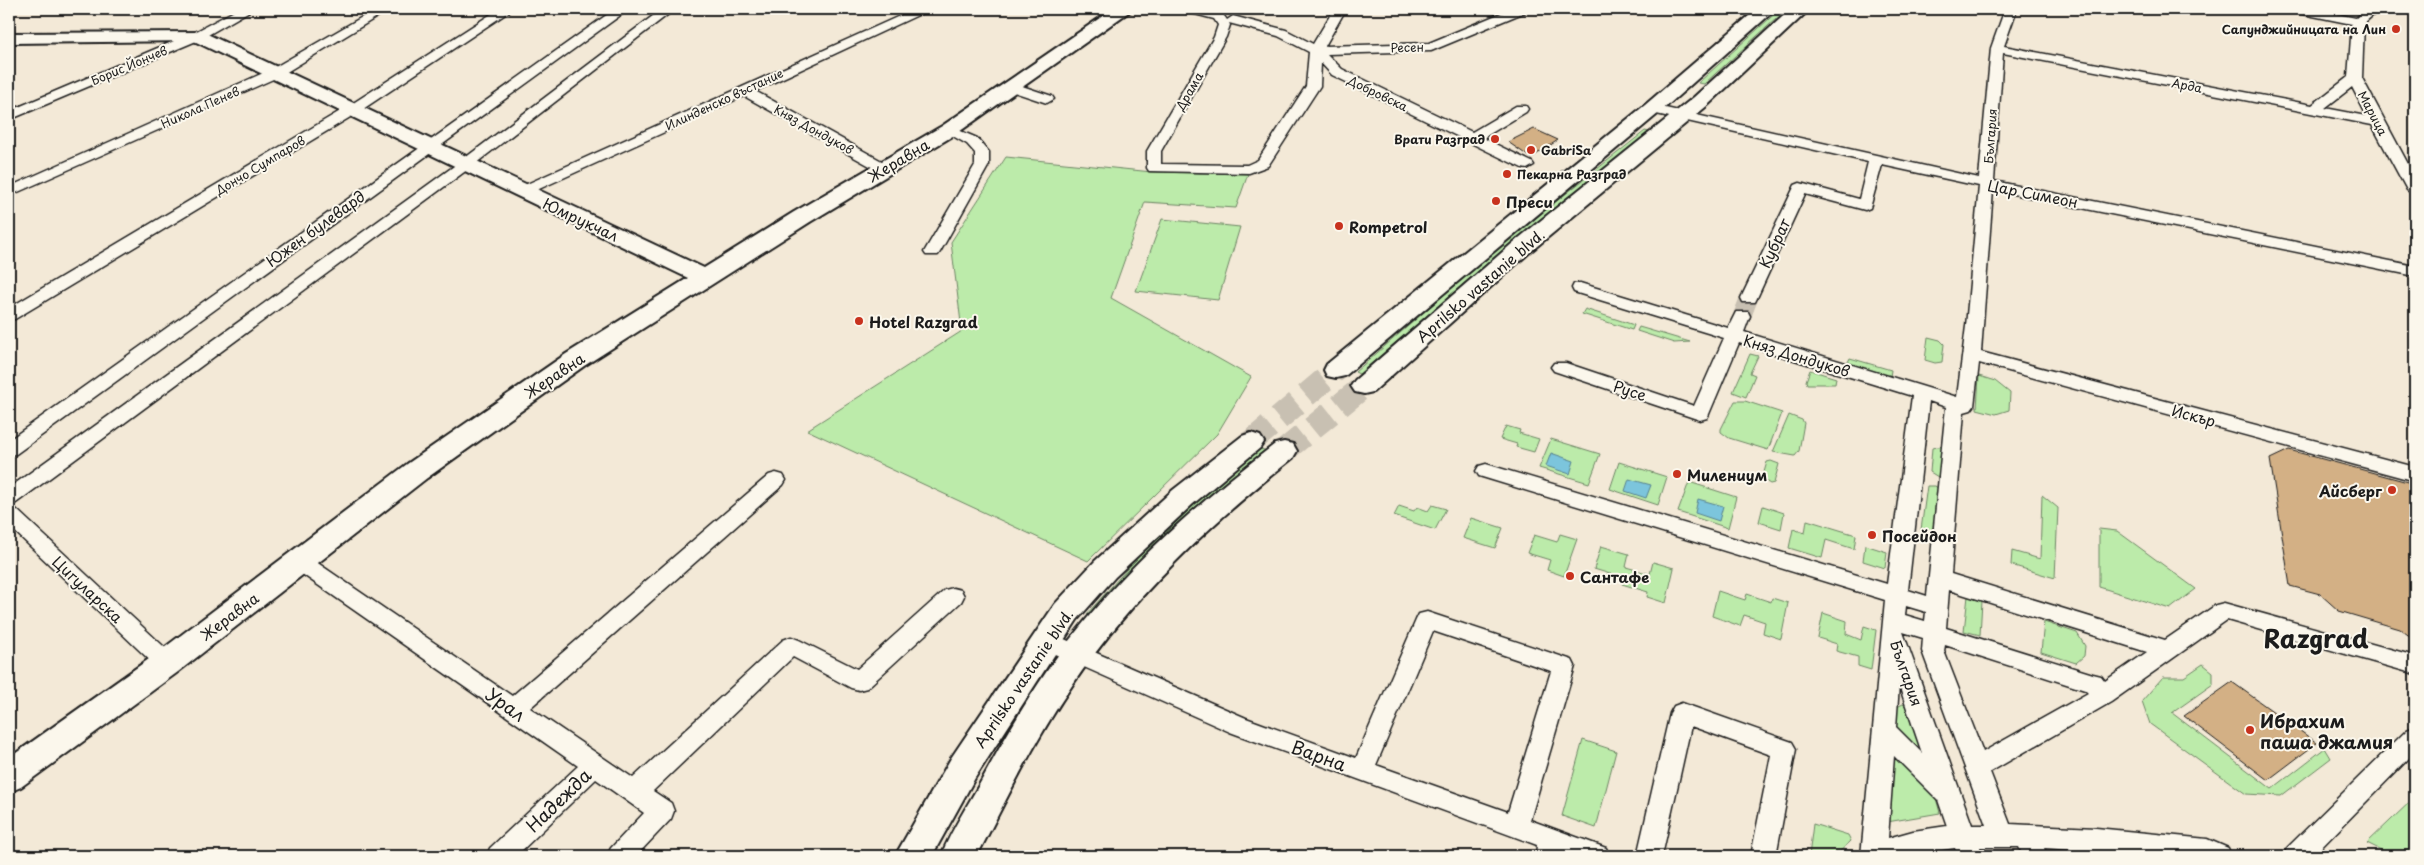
<svg xmlns="http://www.w3.org/2000/svg" width="2424" height="865" font-family="'Playpen Sans',sans-serif">
<rect width="100%" height="100%" fill="#f3e9d7"/>
<filter id="ink" filterUnits="userSpaceOnUse"><feTurbulence type="fractalNoise" baseFrequency=".02" numOctaves="2"/><feDisplacementMap in="SourceGraphic" scale="10" xChannelSelector="R" yChannelSelector="G"/><feConvolveMatrix kernelMatrix="1 2 1 2 8 2 1 2 1" color-interpolation-filters="sRGB"/></filter>
<g filter="url(#ink)">
<path fill="#bcebaa" stroke="#6c8463" d="M1780 9H1787L1704 84 1698 83Z
M1645 131 1649 132 1510 244 1359 374 1355 372 1505 242Z
M1006 157 1152 172 1248 174 1236 208 1145 202 1111 298 1251 377 1217 434 1088 561 807 430 962 331 951 242Z
M1162 219 1240 227 1218 300 1136 291Z
M1585 309 1634 325 1632 330 1582 314Z
M1639 327 1690 342 1674 343 1637 331Z
M1928 337 1940 340 1944 344 1942 362 1935 363 1925 360Z
M1750 354 1758 356 1750 373 1755 375 1746 397 1733 392Z
M1850 358 1891 370 1890 377 1847 364Z
M1810 370 1836 378 1835 384H1807L1806 381Z
M1979 376 1995 381 2010 393 2009 410 1996 414 1977 409Z
M1735 401H1745L1782 413 1768 450 1729 438 1721 432V429Z
M1789 415 1802 420 1804 423 1799 451 1795 456 1773 452Z
M1506 426 1520 430 1519 433 1539 439 1534 452 1516 447 1517 444 1500 439Z
M1551 439 1600 454 1589 483 1539 468Z
M1944 446 1945 476 1938 477 1930 472 1932 448Z
M1256 448 1268 451 1095 620 1087 614 1144 550Z
M1771 461 1779 464 1774 483 1770 484 1762 479 1767 462Z
M1619 462 1667 477 1658 505 1610 489Z
M1689 482 1736 497 1728 528 1678 512Z
M1927 486H1935L1942 491 1939 535 1930 536 1921 530Z
M2042 495 2058 508 2055 578 2011 565 2012 551 2040 559Z
M1432 505 1446 509 1435 530 1394 516 1399 506 1414 511 1417 507 1428 511Z
M1763 506 1784 513 1781 529 1759 522Z
M1471 518 1503 528 1495 548 1463 538Z
M1807 520 1856 535 1854 549 1826 540 1822 558 1789 548 1793 529 1805 533Z
M2099 529 2117 531 2196 589 2170 609 2099 587Z
M1560 534 1577 539 1564 576 1547 570 1550 560 1527 553 1534 535 1557 542Z
M1865 545 1887 552 1885 568 1863 561Z
M1601 546 1629 554 1626 567 1650 574 1653 562 1674 568 1666 603 1647 597 1648 592 1622 584 1623 578 1594 569Z
M1718 591 1745 600 1747 594 1771 602 1772 598 1788 603 1781 639 1763 633 1765 622 1744 615 1740 626 1712 616Z
M1968 596 1982 601 1980 635 1964 631Z
M1823 613 1847 621 1846 634 1861 640 1864 626 1876 630 1871 670 1858 666V657L1836 651 1837 644 1818 638Z
M2044 622 2077 633 2085 646 2084 656 2076 663 2041 652Z
M2203 664 2213 672V684L2172 713 2272 789 2325 748 2331 758 2281 796 2246 794 2150 724 2142 701 2163 677H2184Z
M1903 704 1911 711 1921 744 1914 748 1895 729V708Z
M1583 740 1616 751 1596 828 1562 816Z
M1891 743 1933 787 1940 813 1887 822Z
M2415 797V856H2393L2367 843Z
M1813 824 1848 835 1851 841 1835 856H1809Z"/>
<path fill="#7cc5dc" stroke="#56818f" d="M1551 453 1574 461 1570 474 1546 466Z
M1629 479 1651 485 1646 498 1625 491Z
M1698 499 1723 506 1719 521 1695 513Z"/>
<path fill="#d3b085" stroke="#1c1c1c" d="M1534 129 1558 140 1531 158 1508 142Z
M2289 450 2415 484V640L2400 629 2339 611 2320 594 2290 586 2270 459Z
M2232 682 2317 743 2268 780 2184 716Z"/>
<g fill="none" stroke-linecap="round" stroke-linejoin="round">
<path stroke="#c8c0b2" stroke-width="18" stroke-dasharray="18 9" stroke-linecap="butt" d="M1742 316 1749 298"/>
<path stroke="#c8c0b2" stroke-width="24" stroke-dasharray="24 12" stroke-linecap="butt" d="M1251 442 1336 370
M1284 451 1364 386"/>
<defs>
<path id="street" d="M238 9H253L201 39 9 120V111L193 33Z
M376 9H390L280 76 9 196V187L270 70Z
M499 9H513L357 113 15 319 9 320V308L347 107Z
M615 9H629L16 454 9 455V440Z
M662 9H675L471 167 16 503 9 505V488L461 161Z
M915 9H931L755 91 889 165 891 168 889 171H879L744 96 528 194 523 196 515 191 518 188Z
M1185 9H1204L1222 13 1227 20 1233 16 1286 30 1313 44 1334 9H1346L1325 46 1429 43 1511 9H1527L1525 12 1431 51 1327 54 1342 69 1472 132 1516 106H1526L1528 109 1526 112 1483 138 1532 162 1534 165 1527 169 1522 168 1332 75 1321 63 1320 86 1268 166 1249 173 1149 171 1147 168V151L1214 37 1218 25 1214 19 1187 12ZM1229 23 1278 36 1309 52 1306 86 1258 160 1247 165 1161 164V151L1226 37 1230 25Z
M2005 9H2017L2004 46 2312 105 2348 77 2352 24 2293 12 2291 9H2313L2356 18 2367 9H2380L2364 23 2362 78 2415 177V195L2407 190 2372 125 2003 53 1994 181 2415 266V276L1993 190 1981 352 2415 467V481L1979 363 1974 406 1971 410 1964 412 1951 574 2165 640 2216 605 2224 603 2415 656V674L2227 620 2111 702 1990 772 2010 824 2096 828 2207 839 2228 848 2231 856H2158L2044 848 2047 856H2023L2019 847H1980L1982 856H1958L1955 848 1902 856H1861L1885 600 1479 476 1476 471 1479 466 1486 464 1887 584 1912 396 1739 343 1709 414 1707 418 1700 420 1554 371 1551 367 1554 363H1566L1694 406 1724 338 1574 292 1572 288 1574 284 1580 283 1728 328 1736 312H1748L1750 316 1744 332 1957 397 1966 326 1979 186 1882 165 1870 208 1865 210 1805 194 1757 298 1755 302H1743L1741 298 1795 185 1800 183 1859 199 1868 162 1652 113 1645 109 1652 105 1979 178 1991 48ZM2352 87 2367 116 2325 108ZM1929 401 1946 407 1927 596 1908 590ZM1949 590 2147 652 2105 681 2101 676 2093 674 1946 628ZM1906 606 1926 612 1925 621 1905 615ZM1903 632 1923 638 1922 651 1986 825H1972ZM1945 645 2085 690 2088 693 1983 752 1944 651ZM1899 685 1922 753 1896 727ZM1894 756 1938 800 1947 826 1913 831 1888 838Z
M1013 83 1052 96 1054 99 1047 103 1008 90 1006 87Z
M949 126 977 138 989 152V165L940 252 938 255H926L924 252 975 165V153L967 144 942 130Z
M776 473 783 475 786 480 783 485 530 708 633 778 783 640 791 637 799 640 857 669 945 590 953 588 961 590 964 596 961 602 867 688 859 690 851 688 793 657 653 791 671 803 674 811 671 819 636 856H607L611 848 644 813 596 779 516 856H487L490 848 578 766 292 567 289 561 292 555 299 553 306 555 512 696 769 475Z
M9 507 16 509 175 657 178 663 175 669 167 672 159 669 9 526Z
M1427 612 1572 660 1575 666 1530 820 1606 848 1609 856H1566L1561 854 1560 856H1536L1537 845 1230 732 1039 647 1036 641 1039 635 1047 632 1055 635 1246 718 1356 758 1416 620 1419 614ZM1433 631 1551 671 1508 812 1376 765Z
M1682 703 1792 742 1796 749 1776 856H1751L1771 755 1691 726 1662 856H1637L1670 713 1674 706Z
M2415 727V752L2313 856H2284L2287 848 2407 730Z"/>
<path id="secondary" d="M1113 9H1133L956 134 810 222 584 366 427 478 178 672 21 787 9 792V758L156 654 407 464 566 354 688 278 194 41 9 43V33L203 32 704 268 794 212 942 126Z
M1757 9H1776L1659 113 1345 376 1336 378 1327 376 1324 370 1327 364 1645 105Z
M1791 9H1810L1708 105 1530 252 1373 392 1364 394 1355 392 1351 386 1355 380 1514 242 1694 97Z
M1251 433 1260 436 1264 442 1260 448 1193 504 1115 577 1077 620 975 778 932 856H895L951 758 1055 604 1095 561 1173 490 1242 436Z
M1284 442 1293 444 1297 451 1293 458C1210 524 1133 596 1073 684 1036 738 1007 798 977 856H941C952 828 970 802 984 776 1004 739 1025 703 1049 668 1110 581 1190 509 1275 444Z"/>
</defs>
<use href="#street" stroke="#1c1c1c" stroke-width="3"/>
<use href="#secondary" stroke="#1c1c1c" stroke-width="4"/>
<use href="#street" fill="#fbf7ec" fill-rule="evenodd"/>
<use href="#secondary" fill="#fbf7ec" fill-rule="evenodd"/>
</g>
</g>
<g fill="#c8321e" stroke="#fbf7ec" stroke-width="2">
<circle cx="2396" cy="29" r="5"/>
<circle cx="1495" cy="139" r="5"/>
<circle cx="1531" cy="150" r="5"/>
<circle cx="1507" cy="174" r="5"/>
<circle cx="1496" cy="201" r="5"/>
<circle cx="1339" cy="226" r="5"/>
<circle cx="859" cy="321" r="5"/>
<circle cx="1677" cy="474" r="5"/>
<circle cx="2392" cy="490" r="5"/>
<circle cx="1872" cy="535" r="5"/>
<circle cx="1570" cy="576" r="5"/>
<circle cx="2250" cy="730" r="5"/>
</g>
<g text-anchor="middle" dominant-baseline="central" stroke-width="4" stroke-linejoin="round" paint-order="stroke">
<g font-size="12" font-weight="bold" fill="#1c1c1c" stroke="#fbf7ec" text-anchor="end">
<text x="2386" y="29">Сапунджийницата на Лин</text>
<text x="1485" y="139">Врати Разград</text>
<text x="1541" y="150" text-anchor="start">GabriSa</text>
<text x="1517" y="174" text-anchor="start">Пекарна Разград</text>
</g>
<g font-size="12" fill="#1c1c1c" stroke="#fbf7ec">
<text transform="translate(1407 47) rotate(-2)">Ресен</text>
<text transform="translate(129 65) rotate(-23)">Борис Йончев</text>
<text transform="translate(2187 85) rotate(11)">Арда</text>
<text transform="translate(1189 91) rotate(-60)">Драма</text>
<text transform="translate(1378 93) rotate(26)">Добровска</text>
<text transform="translate(724 99) rotate(-25)">Илинденско въстание</text>
<text transform="translate(200 107) rotate(-24)">Никола Пенев</text>
<text transform="translate(2373 113) rotate(62)">Марица</text>
<text transform="translate(814 129) rotate(29)">Княз Дондуков</text>
<text transform="translate(1990 136) rotate(-86)">България</text>
<text transform="translate(260 165) rotate(-31)">Дончо Сумпаров</text>
</g>
<g font-size="15" fill="#1c1c1c" stroke="#fbf7ec">
<text transform="translate(898 160) rotate(-31)">Жеравна</text>
<text transform="translate(2033 193) rotate(11)">Цар Симеон</text>
<text transform="translate(581 219) rotate(25)">Юмрукчал</text>
<text transform="translate(315 228) rotate(-36)">Южен булевард</text>
<text transform="translate(1774 243) rotate(-65)">Кубрат</text>
<text transform="translate(1480 285) rotate(-41)">Aprilsko vastanie blvd.</text>
<text transform="translate(1797 355) rotate(17)">Княз Дондуков</text>
<text transform="translate(554 375) rotate(-34)">Жеравна</text>
<text transform="translate(1630 390) rotate(18)">Русе</text>
<text transform="translate(2194 415) rotate(15)">Искър</text>
<text transform="translate(88 589) rotate(43)">Цигуларска</text>
<text transform="translate(229 616) rotate(-37)">Жеравна</text>
<text transform="translate(1907 673) rotate(71)">България</text>
<text transform="translate(1023 678) rotate(-56)">Aprilsko vastanie blvd.</text>
</g>
<g font-size="15" font-weight="bold" fill="#1c1c1c" stroke="#fbf7ec" text-anchor="start">
<text x="1506" y="201">Преси</text>
<text x="1349" y="226">Rompetrol</text>
<text x="869" y="321">Hotel Razgrad</text>
<text x="1687" y="474">Милениум</text>
<text x="2382" y="490" text-anchor="end">Айсберг</text>
<text x="1882" y="535">Посейдон</text>
<text x="1580" y="576">Сантафе</text>
</g>
<g font-size="18" fill="#1c1c1c" stroke="#fbf7ec">
<text transform="translate(506 704) rotate(35)">Урал</text>
<text transform="translate(1319 755) rotate(20)">Варна</text>
<text transform="translate(558 800) rotate(-44)">Надежда</text>
</g>
<g font-size="18" font-weight="bold" fill="#1c1c1c" stroke="#fbf7ec" text-anchor="start">
<text x="2260" y="720">Ибрахим<tspan x="2260" dy="21">паша джамия</tspan></text>
</g>
<g font-size="25" font-weight="bold" fill="#1c1c1c" stroke="#fbf7ec">
<text x="2316" y="638">Razgrad</text>
</g>
</g>
<rect width="2424" height="865" fill="none" stroke="#fbf7ec" stroke-width="30"/>
<rect x="15" y="15" width="2394" height="835" fill="none" stroke="#1c1c1c" stroke-width="2" filter="url(#ink)"/>
</svg>
